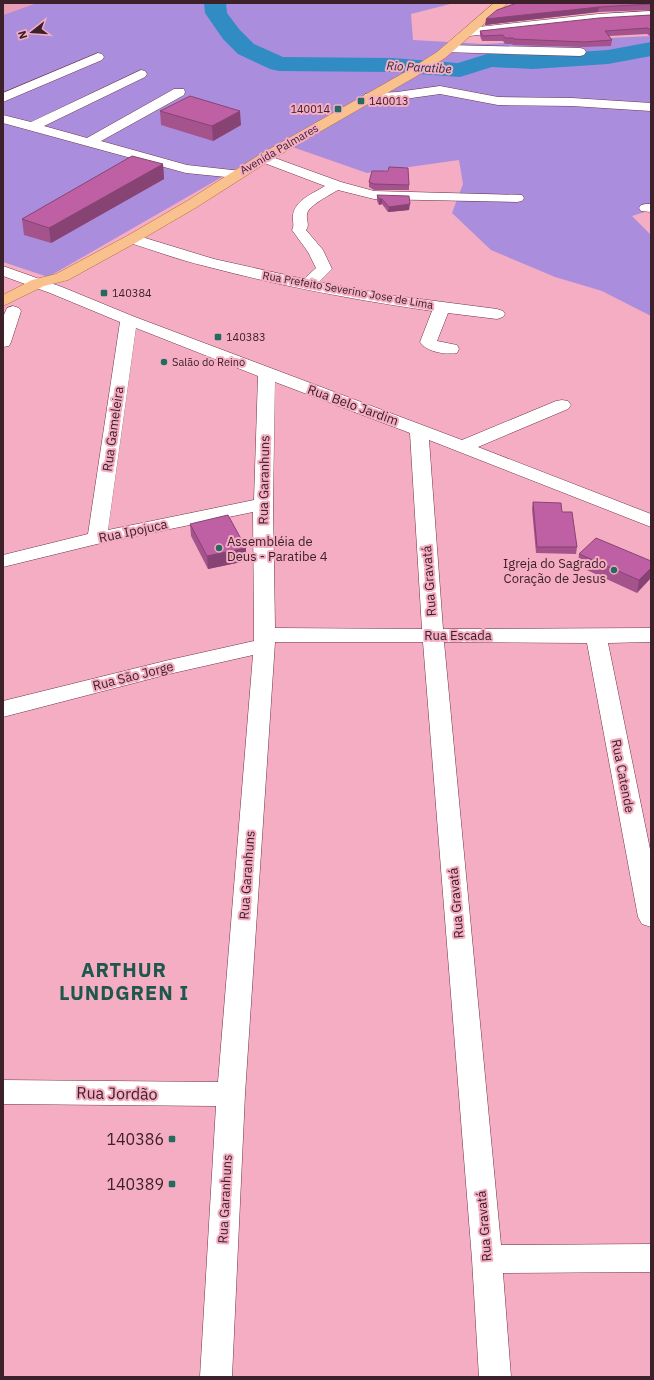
<svg xmlns="http://www.w3.org/2000/svg" width="654" height="1380" font-family="'IBM Plex Sans',sans-serif">
<rect width="100%" height="100%" fill="#f4adc2"/>
<path fill="#ea9eb5" d="M3 3H37L3 15Z"/>
<path fill="#aa8edd" d="M37 3H454L411 14 413 40 484 44 651 36V210L632 216 651 235V316L602 291 555 277 491 250 452 213 463 184 459 160 367 173 281 143 48 277 3 262V15Z"/>
<g fill="none" stroke-linecap="round" stroke-linejoin="round">
<path fill="#308cc3" fill-rule="evenodd" d="M204 3H226L227 13 239 29 254 44 283 57 392 58 458 63 490 53 533 55 608 50 651 42V56L608 64 533 69 492 67 460 77 392 72 279 71 270 69 238 54 223 39 205 13Z"/>
<defs>
<path id="minor" d="M651 11V19L598 22 469 36 465 35 463 32 465 29 469 28 598 14Z
M448 45 580 48 584 49 586 52 584 55 580 56 444 52 442 49 444 46Z
M98 53 102 54 104 57 102 60 3 102V93Z
M141 70 145 71 147 74 145 77 44 126 87 138 174 89H184L185 92 184 95 101 141 187 165 241 171 243 174 241 177 236 178 186 173 3 123V115L31 122Z
M440 86 498 97 572 98 651 103V111L572 106 498 105 440 94 397 100H365L364 97 365 94 397 92Z
M264 154 341 182 374 191 522 195 524 198 522 201 517 202 374 199 338 190C330 195 309 205 307 214 306 220 310 225 306 230L323 250 332 269 319 282 389 295 497 309 503 311 505 314 503 317 497 319 448 313 437 341 457 345 459 349 457 353C446 355 426 352 420 342L432 311C356 300 280 286 205 266 179 260 153 250 127 242L124 239 127 236 132 234 214 259 304 279 316 268 308 252 292 230C295 225 292 220 293 215 295 200 314 193 325 186L259 161 257 158 259 155Z
M646 204H651V212L641 211 639 208 641 205Z
M3 266 62 287 135 317 462 440 556 401 562 400 568 401 571 405 568 409 478 447 651 514V527L429 440 443 629 651 628V642L608 643 651 854V927L642 924 638 917 587 643 444 642 501 1245 651 1244V1272L503 1273 511 1377H479L472 1259 423 642H275L245 1094 232 1377H200L216 1106 3 1104V1080L218 1082 253 655 169 674 3 717V701L169 660 254 641V635L253 512 97 544 3 567V555L88 534 120 322 50 293 3 276ZM136 328 258 376 254 500 108 530ZM275 382 410 433 422 629 275 628 273 504Z
M13 306 19 308 21 311 11 342 9 346 3 347V317L7 308Z"/>
<path id="major" d="M494 3H508L445 58 415 77 269 161 197 207 137 242 68 280 44 286 3 306V295L32 280 56 274 127 236 187 201 259 155 407 71 437 52Z"/>
</defs>
<use href="#minor" stroke="#6f3549" stroke-width="1"/>
<use href="#major" stroke="#b46e3a" stroke-width="1"/>
<use href="#minor" fill="#fff" fill-rule="evenodd"/>
<use href="#major" fill="#f8c18e" fill-rule="evenodd"/>
</g>
<path fill="#a5538d" d="M517 3H651V10L598 12 485 25Z
M651 15V37L647 34 609 36 612 40 611 46 583 47 513 45 512 44H505L503 41H482L480 36V31Z
M160 111 241 125 213 141 161 125Z
M163 164 164 179 51 243 24 235 22 219Z
M369 182 409 185V190H374L369 187Z
M377 195 409 210 388 212 382 204 379 205 377 201Z
M533 502 562 512 577 547 576 554 536 553 532 509Z
M190 524 246 548V561L208 569 191 536Z
M579 554 651 561 637 593 578 566Z"/>
<path fill="#864373" d="M599 7 598 12 485 25 486 19Z
M240 111 241 125 213 141 212 126Z
M163 164 164 179 51 243 49 228Z
M379 199H382V204L379 205Z
M410 204 409 210 388 212 389 207Z
M246 548V561L208 569 207 556Z
M651 568V578L637 593 639 580Z"/>
<path fill="#c060a4" stroke="#864373" d="M517 3H651V4L599 7 486 19 497 10Z
M651 15V31L648 28 605 31 612 40 584 42 514 39 513 38H505L503 35 483 36 480 31 599 18Z
M190 96 240 111 212 126 160 111Z
M132 156 163 164 49 228 22 219Z
M389 167 408 168 409 185 374 184 369 182 372 171H388Z
M377 195 409 196 410 204 389 207 382 199H379Z
M533 502 561 503 562 512H572L577 547H537Z
M228 515 246 548 207 556 190 524Z
M596 538 651 561V568L639 580 579 554Z"/>
<g fill="#246a5e" stroke="#f4adc2" stroke-width="1.5">
<rect x="357" y="97" width="8" height="8" rx="2"/>
<rect x="334" y="105" width="8" height="8" rx="2"/>
<rect x="100" y="289" width="8" height="8" rx="2"/>
<rect x="214" y="333" width="8" height="8" rx="2"/>
<circle cx="164" cy="362" r="4"/>
<circle cx="219" cy="548" r="4"/>
<circle cx="614" cy="570" r="4"/>
<rect x="168" y="1135" width="8" height="8" rx="2"/>
<rect x="168" y="1180" width="8" height="8" rx="2"/>
</g>
<g text-anchor="middle" dominant-baseline="central" stroke-width="4" stroke-linejoin="round" paint-order="stroke">
<g font-size="11" fill="#3c212a" stroke="#f4adc2" text-anchor="start">
<text x="369" y="101">140013</text>
<text x="330" y="109" text-anchor="end">140014</text>
<text x="112" y="293">140384</text>
<text x="226" y="337">140383</text>
<text x="172" y="362">Salão do Reino</text>
</g>
<g font-size="11" fill="#3c212a" stroke="#f4adc2">
<text transform="translate(279 149) rotate(-30)">Avenida Palmares</text>
<text transform="translate(348 290) rotate(10)">Rua Prefeito Severino Jose de Lima</text>
</g>
<g font-size="12" font-style="italic" fill="#192d3a" stroke="#f4adc2">
<text transform="translate(419 67) rotate(3)">Rio Paratibe</text>
</g>
<g font-size="13" fill="#3c212a" stroke="#f4adc2">
<text transform="translate(353 405) rotate(20)">Rua Belo Jardim</text>
<text transform="translate(113 429) rotate(-82)">Rua Gameleira</text>
<text transform="translate(264 480) rotate(-89)">Rua Garanhuns</text>
<text transform="translate(133 531) rotate(-12)">Rua Ipojuca</text>
<text transform="translate(429 581) rotate(-94)">Rua Gravatá</text>
<text x="458" y="635">Rua Escada</text>
<text transform="translate(133 676) rotate(-14)">Rua São Jorge</text>
<text transform="translate(623 776) rotate(79)">Rua Catende</text>
<text transform="translate(247 875) rotate(-86)">Rua Garanhuns</text>
<text transform="translate(456 903) rotate(-95)">Rua Gravatá</text>
<text transform="translate(225 1199) rotate(-87)">Rua Garanhuns</text>
<text transform="translate(484 1226) rotate(-95)">Rua Gravatá</text>
</g>
<g font-size="13" fill="#3c212a" stroke="#f4adc2" text-anchor="start">
<text x="227" y="541">Assembléia de<tspan x="227" dy="15">Deus - Paratibe 4</tspan></text>
<text x="606" y="563" text-anchor="end">Igreja do Sagrado<tspan x="606" dy="15">Coração de Jesus</tspan></text>
</g>
<g font-size="16" fill="#3c212a" stroke="#f4adc2">
<text transform="translate(117 1093) rotate(1)">Rua Jordão</text>
</g>
<g font-size="16" fill="#3c212a" stroke="#f4adc2" text-anchor="end">
<text x="164" y="1139">140386</text>
<text x="164" y="1184">140389</text>
</g>
<g font-size="20" font-weight="bold" letter-spacing="1" fill="#20574d" stroke="#f4adc2">
<text x="124" y="969">ARTHUR<tspan x="124" dy="23">LUNDGREN I</tspan></text>
</g>
</g>
<rect width="654" height="1380" fill="none" stroke="#3c212a" stroke-width="8"/>
<g transform="translate(32 32) rotate(253)" stroke="#f4adc2" stroke-width="3" paint-order="stroke">
<path d="M0-3L7 15L0 10L-7 15Z" fill="#3c212a"/>
<text y="-6" font-size="11" font-weight="bold" text-anchor="middle" fill="#3c212a">N</text>
</g>
</svg>
